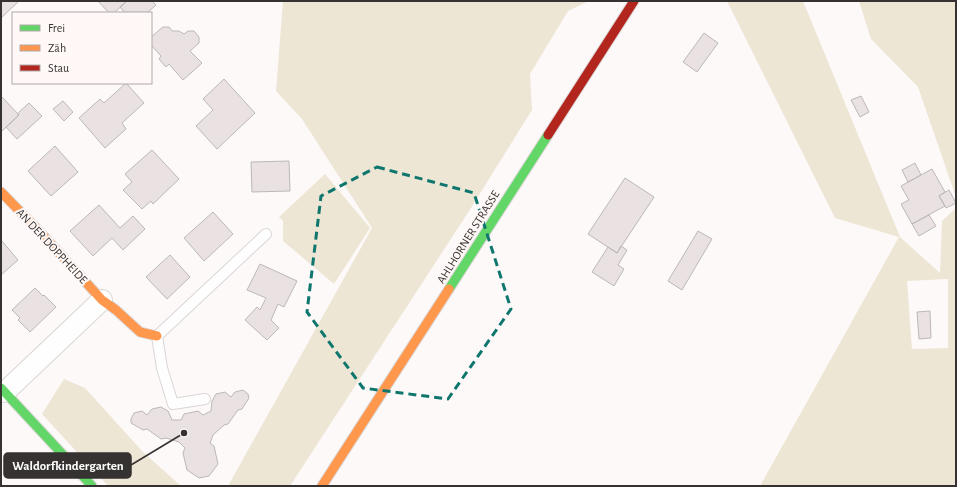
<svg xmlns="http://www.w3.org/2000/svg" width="957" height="487" font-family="'Alegreya Sans',sans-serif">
<rect width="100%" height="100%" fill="#fdf9f9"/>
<path fill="#ede6d4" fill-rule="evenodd" d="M283 1H589L568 11 530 74 532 110 471 208 290 486H228L372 228 302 119 276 91Z
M727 1H803L900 237 940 273 942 221 956 208V486H760L899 237 835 218ZM948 279V348L912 349 907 281Z
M859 1H956V197L918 87 871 39Z
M325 174 370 228 334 284 283 241V221L279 217Z
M64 379 85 388 143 452 181 486H108L42 414Z"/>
<path fill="#eae1e2" stroke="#bbb8b8" d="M1 1H19L1 18Z
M98 1H127L114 13H109Z
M127 1H152L156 5 147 13H125L120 7Z
M163 27H169L172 31H179L184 34 188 31H194L199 37V43L190 51 202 63 183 80 169 64 166 67 159 59 161 56 151 45V37Z
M704 33 718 43 697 72 683 62Z
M224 79 255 113 217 149 196 126 213 110 203 99Z
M126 83 144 103 122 123 126 129 105 148 79 118 100 99 104 103Z
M1 96 19 115 1 132Z
M861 96 869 112 860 117 851 100Z
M63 101 73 112 64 121 53 109Z
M29 103 42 116 17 139 6 127 19 115 17 114Z
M55 146 78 172 51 196 28 171Z
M152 150 179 179 153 204 151 201 142 209 123 190 132 182 125 174Z
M289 161 290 191 252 192 251 162Z
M915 163 921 175 908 182 902 170Z
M932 169 945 192 939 196 945 206 912 224 901 204 909 200 901 186Z
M625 178 654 197 617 253 588 234Z
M949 190 956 203 946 208 939 196Z
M99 205 120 228 133 216 145 229 123 250 112 238 93 256 70 231Z
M213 212 233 234 204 261 184 238Z
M929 215 936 226 919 236 912 224Z
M698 231 712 239 682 290 668 281Z
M1 240 18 260 1 275Z
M621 246 627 250 618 265 624 269 614 286 592 272 608 247 617 253Z
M170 255 190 277 167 299 146 277Z
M260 264 297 281 284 307 278 304 271 320 279 328 267 340 245 320 257 307 260 310 266 298 247 290Z
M35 288 43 296 44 295 56 307 30 332 18 320 20 318 12 310Z
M930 311 931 338 919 339 917 312Z
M243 390 248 394 249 398 242 409 238 410 228 424 224 425 213 435 210 443 214 446 218 464 209 476 199 478 187 470 183 453 185 448 179 442 166 438 161 439 147 429 143 430 131 423V419L134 413 142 411 147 415 152 409 161 407 168 411 172 420H181L184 414 198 411 203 415 211 411 212 401 216 394 225 392 231 397 235 392Z"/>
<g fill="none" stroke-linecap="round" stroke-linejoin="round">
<defs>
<path id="lane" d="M205 399 173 404 162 368 157 336 266 234"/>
<path id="street" d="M5 392 102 300"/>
<path id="fast" d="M449 289 548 135
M1 388 92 486"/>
<path id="slow" d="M1 192 39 231 102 300 116 310 140 332 157 336
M322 486 449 289"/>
<path id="jam" d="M548 135 634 1"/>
</defs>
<use href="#lane" stroke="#dad6d5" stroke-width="12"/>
<use href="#street" stroke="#dad6d5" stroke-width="22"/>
<use href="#fast" stroke="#dad6d5" stroke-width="11"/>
<use href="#slow" stroke="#dad6d5" stroke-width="11"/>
<use href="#jam" stroke="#dad6d5" stroke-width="11"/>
<use href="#lane" stroke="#fffefe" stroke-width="10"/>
<use href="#street" stroke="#fffefe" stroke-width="20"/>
<use href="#fast" stroke="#63d668" stroke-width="9"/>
<use href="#slow" stroke="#ff974d" stroke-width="9"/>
<use href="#jam" stroke="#b3261e" stroke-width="9"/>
</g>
<path fill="none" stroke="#0f766e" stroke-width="3" stroke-dasharray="8 5" stroke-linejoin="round" d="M377 167 474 193 511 309 448 399 363 388 307 312 321 196Z"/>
<g text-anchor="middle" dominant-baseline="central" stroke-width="4" stroke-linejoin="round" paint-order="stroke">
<g font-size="12" fill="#363231" stroke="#fff8f7">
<text transform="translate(468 237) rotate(-58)">AHLHORNER STRASSE</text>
<text transform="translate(52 246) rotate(47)">AN DER DOPPHEIDE</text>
</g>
</g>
<path fill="none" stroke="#363231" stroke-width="1.5" d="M184 433L131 465"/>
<circle fill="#363231" stroke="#fff8f7" stroke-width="1.5" cx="184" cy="433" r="4"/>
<rect fill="#363231" stroke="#363231" stroke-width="1.5" x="4" y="453" width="127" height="25" rx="4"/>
<g font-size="13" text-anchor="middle" font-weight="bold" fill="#fff">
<text x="68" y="470">Waldorfkindergarten</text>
</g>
<rect width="957" height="487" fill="none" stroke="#363231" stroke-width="4"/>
<rect x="12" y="12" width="140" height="72" fill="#fff8f7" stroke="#afa9a8"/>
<rect x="20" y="25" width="20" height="6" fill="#63d668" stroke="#afa9a8"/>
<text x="48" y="32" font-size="12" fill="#363231">Frei</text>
<rect x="20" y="45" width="20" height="6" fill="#ff974d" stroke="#afa9a8"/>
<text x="48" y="52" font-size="12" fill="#363231">Zäh</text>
<rect x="20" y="65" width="20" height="6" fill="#b3261e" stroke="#afa9a8"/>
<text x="48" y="72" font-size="12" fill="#363231">Stau</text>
</svg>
